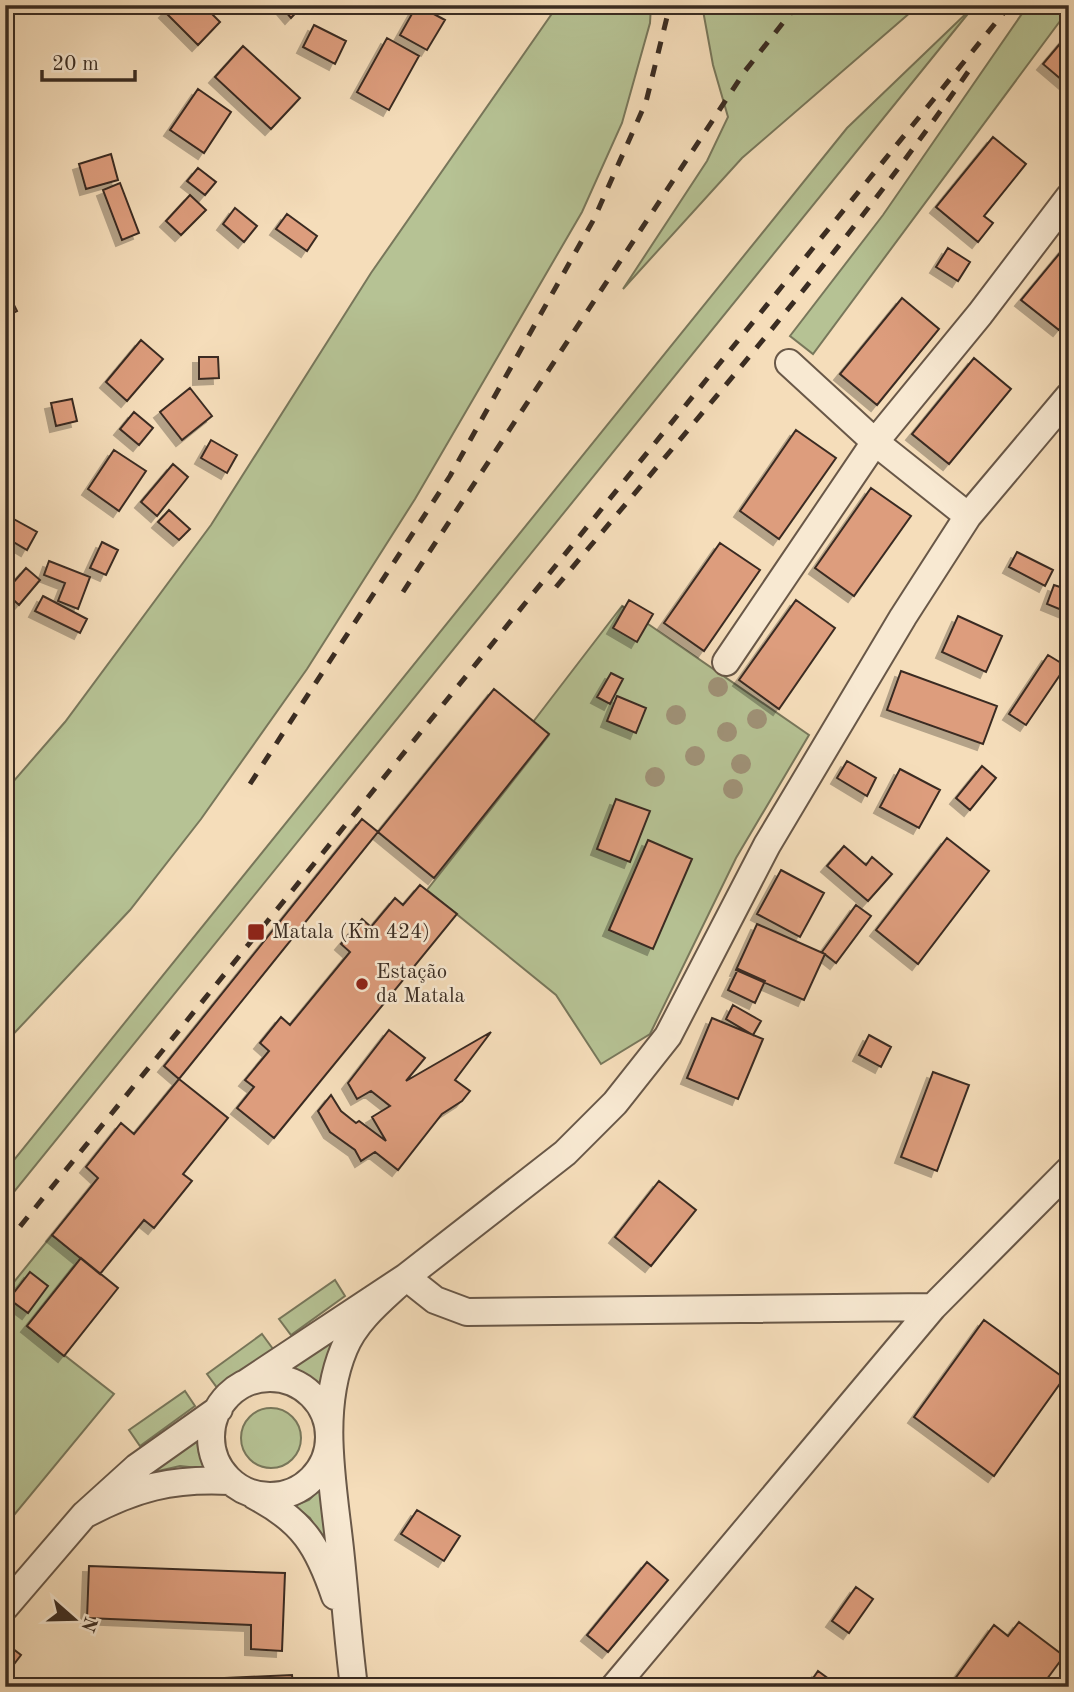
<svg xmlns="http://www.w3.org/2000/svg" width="1074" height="1692" font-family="'Old Standard TT',serif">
<defs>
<filter id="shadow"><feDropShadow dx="-6" dy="6" stdDeviation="0" flood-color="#0004"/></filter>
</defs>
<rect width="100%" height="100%" fill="#f5ddba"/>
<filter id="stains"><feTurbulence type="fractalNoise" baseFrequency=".00286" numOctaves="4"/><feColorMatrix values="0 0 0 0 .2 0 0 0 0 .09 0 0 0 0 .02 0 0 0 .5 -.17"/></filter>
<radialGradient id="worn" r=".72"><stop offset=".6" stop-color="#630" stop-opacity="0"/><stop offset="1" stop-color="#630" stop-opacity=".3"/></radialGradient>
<path fill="#b6c294" stroke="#78775b" stroke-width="2" d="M558 5H651L650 23 622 123 582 212 415 499 307 669 201 819 130 910 5 1043V791L65 722 211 525 371 273Z
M702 5H919L742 158 623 289 707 161 728 117 713 65Z
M975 5 5 1203V1171L847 128Z
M1028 5H1069V9L813 354 790 336 883 215Z
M622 606 809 735 736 858 650 1034 601 1064 556 995 427 890 549 735 533 722Z
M52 1235 81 1258 27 1326 114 1394 5 1526V1293Z
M335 1280 345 1296 291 1335 279 1319Z
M342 1330 322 1388 308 1376 289 1370Z
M262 1334 273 1349 218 1389 207 1374Z
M185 1391 195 1406 140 1446 129 1430Z
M241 1438a30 30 0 1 1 60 0a30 30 0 1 1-60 0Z
M199 1437V1453L208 1469 180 1466 145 1474Z
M321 1488 329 1551 310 1518 294 1506 309 1500Z"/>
<path fill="#dd9d7d" stroke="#3a2c22" stroke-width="2" filter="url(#shadow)" d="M172 5H203L220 22 198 45 165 12Z
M280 5H303L291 18Z
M417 5 445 20 427 50 400 35Z
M314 25 346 41 335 64 303 47Z
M1069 33V86L1043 64Z
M387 38 419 56 389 110 357 92Z
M243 46 300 98 271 129 215 77Z
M198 89 231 112 204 153 170 130Z
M993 137 1026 164 984 216 993 223 978 242 936 207Z
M111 154 118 180 86 189 79 164Z
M198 168 216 182 205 195 187 181Z
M120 183 139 233 122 240 103 190Z
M190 195 206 210 181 235 166 221Z
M235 208 257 226 244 242 223 224Z
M287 214 317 236 307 251 276 229Z
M1069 242V318L1059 330 1021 300Z
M948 248 970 262 958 281 936 267Z
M5 287 17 311 5 317Z
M902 298 939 329 877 405 840 374Z
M141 340 163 359 127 401 106 382Z
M199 357H218L219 378 199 379Z
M974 358 1011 389 949 464 912 434Z
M190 388 212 416 182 440 160 412Z
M72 399 77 421 56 426 51 403Z
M134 412 153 428 139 445 120 429Z
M796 430 836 458 779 539 740 511Z
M211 440 237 455 227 473 201 458Z
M114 450 146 471 119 511 88 489Z
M173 464 188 477 157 516 141 502Z
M871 488 911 516 854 596 815 568Z
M169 510 190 529 179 540 158 522Z
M10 517 37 532 27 550 5 537V526Z
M102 542 118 550 106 575 90 568Z
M720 543 760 570 704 651 664 623Z
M1017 552 1053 570 1045 586 1009 567Z
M49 561 90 577 78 609 58 601 65 583 44 575Z
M26 568 40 580 19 605 5 592Z
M1054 585 1069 590V613L1047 604Z
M43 596 87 619 80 633 35 611Z
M629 600 653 614 637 642 613 628Z
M796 600 835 628 779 709 739 680Z
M958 616 1002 636 986 672 942 652Z
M1048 655 1066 666 1026 725 1009 714Z
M901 671 997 706 983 744 887 710Z
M611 673 623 679 610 704 597 697Z
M494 689 549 734 434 878 378 832Z
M617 696 646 708 636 733 607 721Z
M847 761 876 778 867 796 837 778Z
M982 766 996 778 970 810 956 798Z
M900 769 940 790 919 828 880 807Z
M616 799 650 811 630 862 597 849Z
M362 819 378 832 179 1079 164 1066Z
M947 838 989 871 918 964 876 930Z
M648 840 692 859 653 949 609 930Z
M844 846 866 865 872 857 892 874 868 901 827 866Z
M781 870 824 893 800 937 757 914Z
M420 885 457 914 274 1138 237 1108 254 1087 245 1080 269 1051 260 1043 281 1017 290 1025 350 952 341 944 362 919 371 927 395 898 403 905Z
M856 905 871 916 836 963 822 952Z
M757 924 825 954 804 1000 736 970Z
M738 969 765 981 755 1003 728 990Z
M733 1005 761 1021 753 1035 726 1019Z
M712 1018 763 1039 738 1099 687 1078Z
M389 1030 425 1058 406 1081 491 1032 455 1080 470 1091 462 1101 442 1114 398 1170 375 1152 361 1161 355 1150 330 1132 318 1111 331 1095 341 1111 356 1123 359 1121 386 1141 372 1117 390 1106 371 1091 357 1099 348 1083Z
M869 1035 891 1047 881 1067 859 1055Z
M933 1072 969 1085 937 1171 901 1157Z
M179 1079 228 1118 183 1174 192 1181 154 1228 144 1220 100 1274 52 1235 98 1178 86 1167 121 1123 134 1134Z
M659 1181 696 1210 651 1266 615 1237Z
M81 1258 118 1288 64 1356 27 1326Z
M30 1272 48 1286 28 1313 9 1299Z
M984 1320 1064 1378 994 1476 914 1417Z
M417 1510 460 1536 444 1561 401 1534Z
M647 1562 668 1580 608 1652 587 1635Z
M89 1566 285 1573 282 1651 251 1649V1625L87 1618Z
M856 1587 873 1599 849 1633 832 1621Z
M1019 1622 1064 1656 1041 1687H949L994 1625 1008 1636Z
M8 1645 21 1655 5 1676V1649Z
M818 1671 833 1682 829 1687H807Z
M292 1675 293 1687H25Z"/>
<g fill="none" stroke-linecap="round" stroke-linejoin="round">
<defs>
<path id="street" d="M789 363 875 442 968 516
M726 662 875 442 980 314 1069 197
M933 1307 1069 1170
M211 1437a59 59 0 1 1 118 0a59 59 0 1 1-118 0Z
M246 1383 406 1277C384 1298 356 1319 344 1349 318 1411 333 1484 340 1549 345 1595 348 1641 354 1687
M219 1409 137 1467 84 1515C135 1488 171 1478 230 1481
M255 1496C303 1521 318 1546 335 1596
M5 1607 84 1515
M614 1687 933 1307 467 1312 435 1300 406 1277 565 1153 615 1103 668 1036 767 845 903 617 968 516 1069 396"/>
</defs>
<use href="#street" stroke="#695848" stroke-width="30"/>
<use href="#street" stroke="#f8e9d2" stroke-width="26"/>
<path stroke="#3a2c22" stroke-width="5" stroke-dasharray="12 12" stroke-linecap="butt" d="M556 587C698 417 844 251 970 69
M403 592 745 71 797 5
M250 784 450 476 594 219 646 102 670 5
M5 1245 1010 5"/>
</g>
<g fill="#9f9176">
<circle cx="718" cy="687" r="10"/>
<circle cx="676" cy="715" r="10"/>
<circle cx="757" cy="719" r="10"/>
<circle cx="727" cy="732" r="10"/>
<circle cx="695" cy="756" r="10"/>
<circle cx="741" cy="764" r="10"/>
<circle cx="655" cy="777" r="10"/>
<circle cx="733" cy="789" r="10"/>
</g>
<g fill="#8f2418" stroke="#f8e9d2" stroke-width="2.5">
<rect x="247" y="923" width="18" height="18" rx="3.5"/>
<circle cx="362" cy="984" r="7"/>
</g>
<g text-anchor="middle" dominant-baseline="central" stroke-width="5" stroke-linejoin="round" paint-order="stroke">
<g font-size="21" fill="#3a2c22" stroke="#f8e9d2" text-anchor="start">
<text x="272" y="932">Matala (Km 424)</text>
<text x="376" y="972">Estação<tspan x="376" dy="24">da Matala</tspan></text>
</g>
</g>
<rect width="1074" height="1692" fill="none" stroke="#f5ddba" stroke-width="28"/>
<rect x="7" y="7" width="1060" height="1678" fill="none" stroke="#3a2c22" stroke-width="3.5"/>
<rect x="14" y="14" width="1046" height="1664" fill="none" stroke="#3a2c22" stroke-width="2"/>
<g transform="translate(74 1619) rotate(110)" stroke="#f8e9d2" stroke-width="5" paint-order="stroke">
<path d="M0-5L12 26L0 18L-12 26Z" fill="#3a2c22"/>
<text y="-10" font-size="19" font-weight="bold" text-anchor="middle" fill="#3a2c22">N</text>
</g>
<path d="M42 70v10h93v-10" fill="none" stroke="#3a2c22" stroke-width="3.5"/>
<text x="52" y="70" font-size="21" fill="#3a2c22" stroke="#f8e9d2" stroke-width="5" paint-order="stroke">20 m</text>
<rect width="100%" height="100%" filter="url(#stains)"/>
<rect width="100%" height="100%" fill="url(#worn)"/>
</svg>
